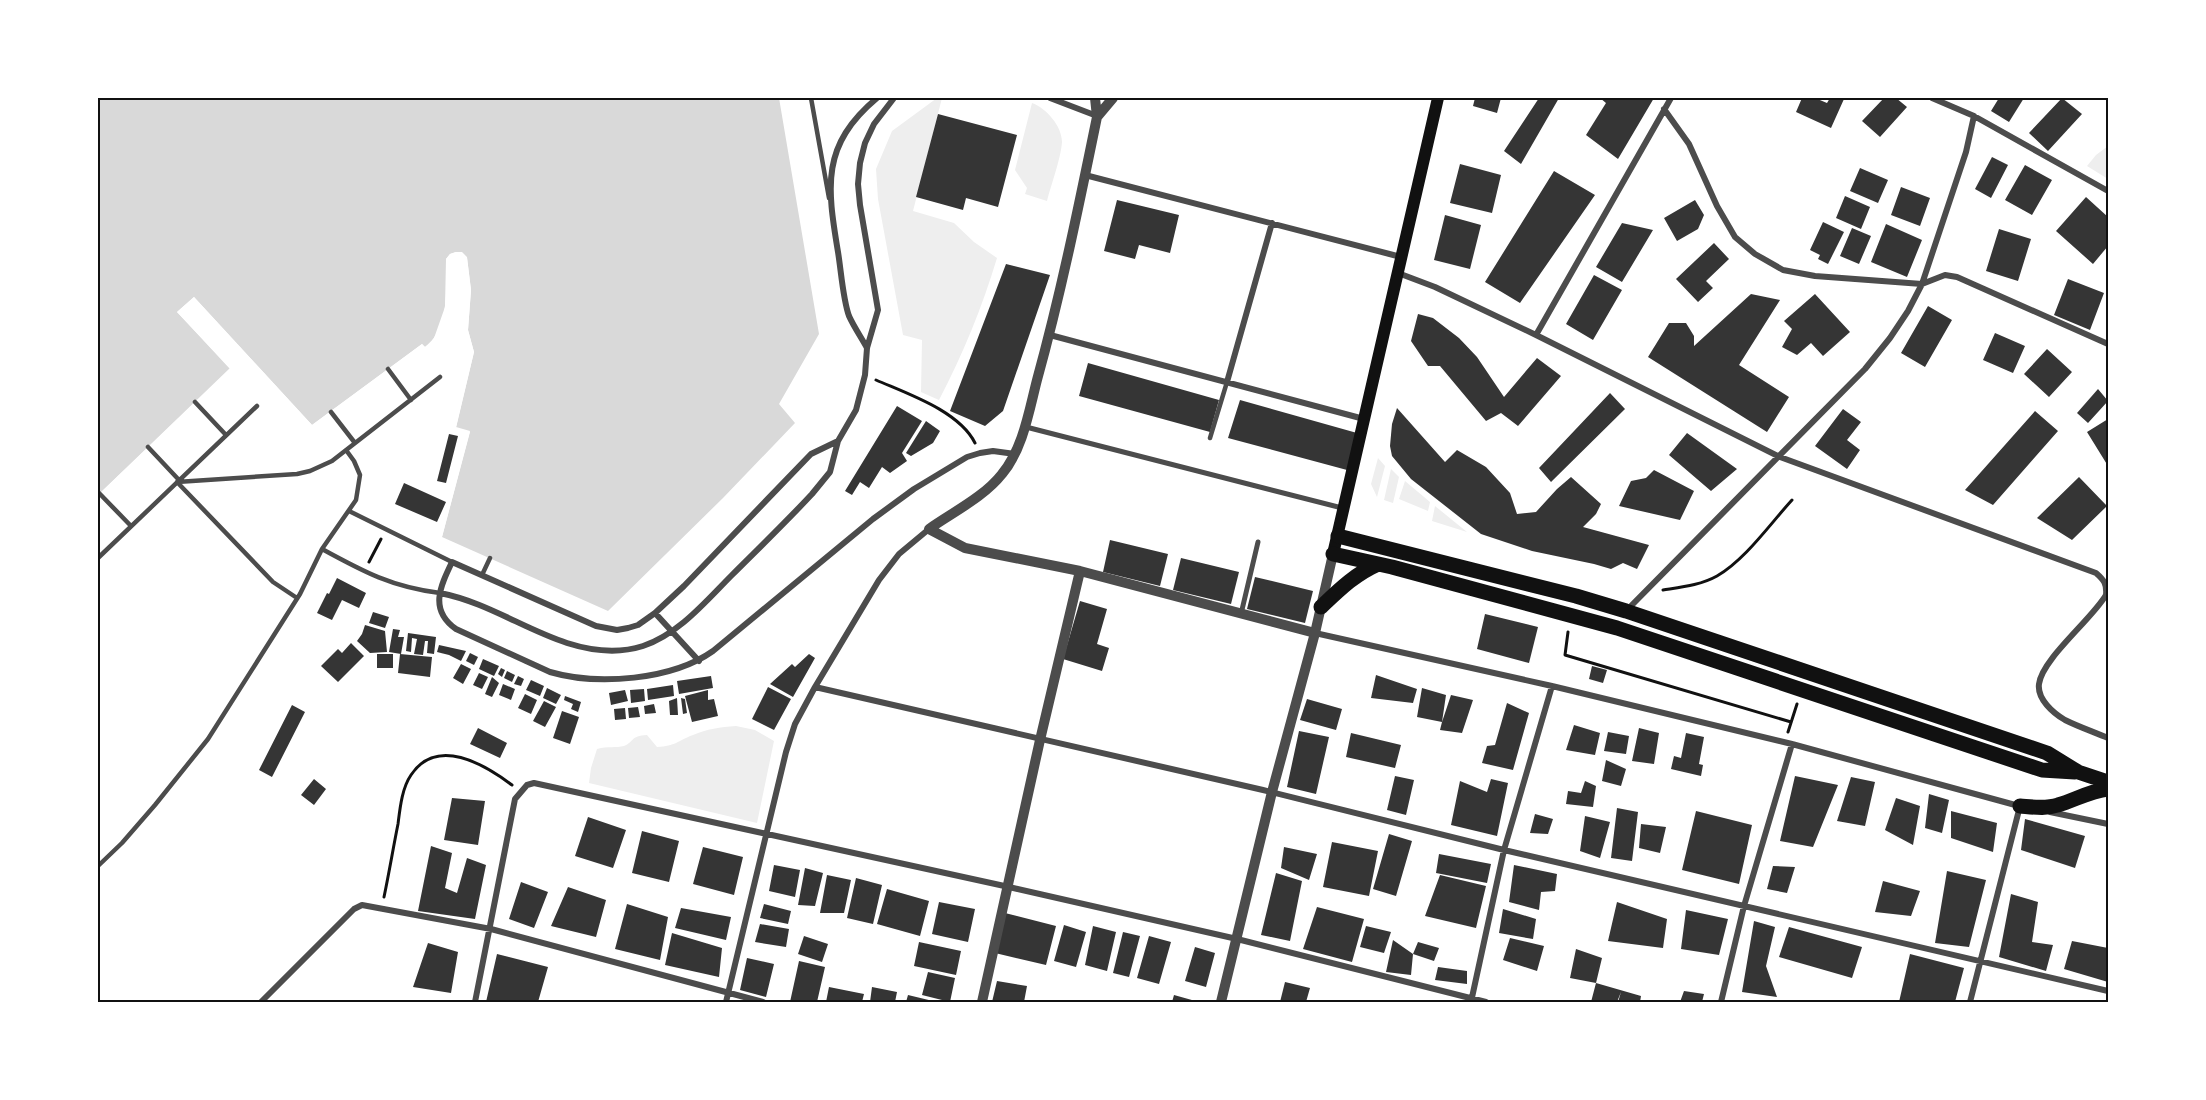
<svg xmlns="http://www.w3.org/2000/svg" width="2206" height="1100" font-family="'Source Serif 4',serif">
<rect width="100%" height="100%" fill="#fff"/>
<path fill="#eee" d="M937 98H942L913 211 954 223 974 242 997 258C982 308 963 354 939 400L921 392 922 340 903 335 878 199 876 169 892 131Z
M1032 103C1046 108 1062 126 1062 142 1061 158 1051 185 1047 201L1025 194 1027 188 1015 170Z
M2108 146V179L2087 166 2096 155Z
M1378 458 1385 466 1377 497 1371 484Z
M1391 469 1399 477 1393 503 1384 500Z
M1405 481 1430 502 1428 511 1399 499Z
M1435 506 1467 532 1432 521Z
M736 726 755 730 774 741 757 823 589 783 591 768 597 749C608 746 616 748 624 746 634 742 630 736 647 735L657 747C676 746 677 741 693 735 707 729 720 727 736 726Z"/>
<path fill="#d9d9d9" d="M98 98H779L819 334 779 404 795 423 723 498 608 611 442 537 470 432 456 428 474 352 468 330 471 290 467 258 456 252 450 254 446 259C446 288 450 328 425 347L422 344 312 425 194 297 177 312 230 368 98 495Z"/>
<path fill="#fff" d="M456 252H462L467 257 471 290 468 330 474 352 456 427 470 431 442 537 440 535 466 434 455 430 453 428 471 352 465 330 468 290 464 259 461 255 452 256 449 260 448 307 435 343 426 350 422 348 312 428 193 301 181 312 233 366V370L98 498V495L230 369 177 312 194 297 312 425 422 344 425 347 433 341 445 307 446 259 450 254Z"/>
<path fill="#353535" d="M1475 98H1501L1497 113 1473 106Z
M1539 98H1559L1521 164 1504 151Z
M1600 98H1654L1618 159 1586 135 1606 103Z
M1802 98H1815L1827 103 1830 98 1844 99 1831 128 1796 112Z
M1884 98H1896L1907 107 1880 137 1862 121Z
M1999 98H2024L2009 122 1991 111Z
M2062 98 2082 114 2048 151 2029 133Z
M938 114 1017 135 998 207 966 198 963 210 916 197Z
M1992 157 2008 165 1991 198 1975 189Z
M1460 164 1501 175 1492 213 1450 203Z
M2025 165 2052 180 2032 215 2005 200Z
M1860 168 1888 180 1878 203 1850 191Z
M1554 171 1595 195 1520 303 1485 282Z
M1901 187 1930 198 1920 226 1891 215Z
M1845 196 1870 207 1861 229 1836 218Z
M2086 197 2108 217V246L2093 264 2056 231Z
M1117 200 1179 215 1170 253 1139 245 1135 259 1104 251Z
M1695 200 1704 215 1698 229 1677 241 1664 218Z
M1445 215 1481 225 1470 269 1434 260Z
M1823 222 1844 232 1828 264 1818 259 1820 255 1810 250Z
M1622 223 1653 230 1622 282 1596 267Z
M1886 224 1922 240 1907 277 1871 262Z
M1852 228 1871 236 1859 264 1840 256Z
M1999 229 2031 239 2018 281 1986 271Z
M1714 243 1729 259 1706 281 1713 288 1698 302 1676 279Z
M1006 264 1050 275 1003 411 985 426 950 411Z
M1594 275 1622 290 1593 340 1566 324Z
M2068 279 2104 293 2090 330 2054 315Z
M1751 294 1780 300 1739 365 1789 397 1767 432 1648 357 1669 323H1686L1694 336V346Z
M1815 294 1850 332 1823 356 1811 343 1797 355 1782 347 1792 329 1784 321Z
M1928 306 1952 320 1925 367 1901 353Z
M1418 314 1433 318 1459 338 1477 357 1504 397 1537 358 1561 376 1518 426 1501 413 1486 421 1440 366H1428L1411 341Z
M1995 333 2025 346 2013 373 1983 360Z
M2047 349 2072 372 2049 397 2024 374Z
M1088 363 1219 400 1210 432 1079 396Z
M2098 389 2108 401 2088 423 2077 413Z
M1610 393 1625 409 1551 482 1539 468Z
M1240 400 1357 433 1347 470 1228 438Z
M897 406 922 421 902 453 907 461 890 473 882 467 869 488 860 482 852 495 845 491Z
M1397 408 1445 462 1457 450 1486 467 1510 493 1517 514 1536 512 1557 489 1571 477 1601 504 1596 514 1583 527 1649 545 1637 569 1623 563 1611 569 1594 564 1532 551 1481 534 1411 479 1392 456 1390 446 1392 424Z
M1843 409 1861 422 1847 440 1860 450 1847 469 1815 446Z
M2035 411 2058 431 1993 505 1965 490Z
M2108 419V466L2087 432Z
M926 421 940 431 933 443 911 456 906 453Z
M1687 433 1737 469 1711 491 1669 455Z
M449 434 458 436 446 483 437 481Z
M1654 470 1694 491 1680 520 1619 506 1631 481 1646 478Z
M2079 477 2107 506 2072 540 2037 518Z
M404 483 446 502 437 522 395 504Z
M1110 540 1168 554 1160 586 1103 572Z
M1181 558 1239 572 1231 604 1173 590Z
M1255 577 1313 591 1305 623 1247 609Z
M337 578 366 593 359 608 342 600 332 620 317 613 327 593 329 594Z
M1080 601 1107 609 1097 644 1109 648 1102 671 1063 659Z
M373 612 389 617 385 628 369 623Z
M1485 614 1538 627 1529 663 1477 649Z
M365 625 385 631 387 652 370 653 357 641 362 634Z
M393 629 400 630 398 637H404L401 654 389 652Z
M408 633 436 637 434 654 427 653 428 641H425L423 655 414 654 417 639 412 638 411 652 406 651Z
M351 643 364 656 338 682 321 666 338 649 342 653Z
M439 645 466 651 461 661 449 655 437 652Z
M470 653 478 657 474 665 466 661Z
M377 654H393V668H377Z
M400 654 432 657 430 677 398 673Z
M809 654 815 658 793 697 770 684 792 664 795 667Z
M483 659 499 666 494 676 479 669Z
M461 664 471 669 463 684 453 678Z
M1592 666 1607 670 1603 683 1589 679Z
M501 668 505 670 502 677 498 674Z
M507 671 515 675 512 682 504 678Z
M479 673 488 677 482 689 473 685Z
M1376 675 1417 689 1413 703 1371 698Z
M518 676 524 679 521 686 514 684Z
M711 676 713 688 679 694 677 681Z
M492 677 499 683 492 697 485 694Z
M531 680 544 686 540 696 526 690Z
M503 684 515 689 511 700 499 695Z
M673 685 674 696 648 700 647 689Z
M768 687 791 699 774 730 752 719Z
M547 688 561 695 556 704 543 698Z
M1422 688 1446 695 1442 722 1451 695 1473 700 1462 733 1440 730 1442 722 1417 717Z
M644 689 645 701 631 703 630 690Z
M625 690 628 701 611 705 609 693Z
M708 690V700L714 699 718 716 692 722 685 696Z
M525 694 537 700 531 714 518 708Z
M565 696 581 702 578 712 571 709 573 704 564 700Z
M677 698 678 715H670L669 701Z
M681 698 685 699 687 713 683 714Z
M1307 699 1342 709 1336 730 1300 720Z
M544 701 556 707 545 727 533 721Z
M1507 703 1529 713 1513 770 1482 763 1487 746 1495 745Z
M654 704 656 713 645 714 644 706Z
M292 705 305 712 272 777 259 770Z
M638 707 640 717 629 718 628 708Z
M625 708 626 719 615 720 614 709Z
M562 711 579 717 570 744 553 738Z
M1574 725 1600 733 1595 755 1566 750Z
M478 728 507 743 500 758 470 744Z
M1639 728 1659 733 1654 764 1632 761Z
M1299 731 1329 737 1316 794 1287 787Z
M1608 732 1629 736 1626 754 1604 751Z
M1351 733 1401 745 1395 768 1346 757Z
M1686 733 1704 737 1699 764 1703 765 1701 776 1671 769 1674 756 1681 758Z
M1606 760 1626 769 1621 786 1602 781Z
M1395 776 1414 780 1406 815 1387 810Z
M1795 776 1838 785 1813 847 1780 841Z
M1851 777 1875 782 1865 826 1837 821Z
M314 779 326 789 314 805 301 795Z
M1491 779 1508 783 1497 836 1451 825 1460 781 1487 792Z
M1585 781 1596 786 1593 807 1566 804 1568 791 1581 793Z
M1929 794 1949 800 1942 833 1925 828Z
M452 798 485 801 478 845 444 840Z
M1896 798 1920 806 1913 845 1885 830Z
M1617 808 1638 812 1632 861 1611 858Z
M1696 811 1752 825 1739 884 1682 870Z
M1951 811 1997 823 1993 852 1951 838Z
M1535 814 1553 819 1548 834 1530 833Z
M1585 816 1610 822 1600 858 1580 851Z
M588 817 626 830 613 868 575 856Z
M2025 819 2085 836 2075 868 2021 850Z
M1641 824 1666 827 1660 853 1639 848Z
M642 831 679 841 669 882 632 873Z
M1389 834 1412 841 1396 896 1373 889Z
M1332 842 1378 851 1369 896 1323 887Z
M431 846 452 853 445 888 457 893 467 858 486 865 475 919 418 911Z
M703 847 743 857 734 895 693 884Z
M1284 847 1317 854 1309 880 1281 868Z
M1439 854 1491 864 1487 883 1436 873Z
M774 865 800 870 795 897 769 891Z
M1514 865 1557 874 1555 891 1541 892 1539 910 1509 902Z
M1773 866 1795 867 1787 893 1767 889Z
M805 868 823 873 815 906 798 905Z
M1947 871 1986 880 1969 947 1935 943Z
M1276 873 1302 881 1290 941 1261 935Z
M827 875 851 880 844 913H820Z
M1440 875 1486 886 1476 928 1425 916Z
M856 878 882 885 873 924 847 918Z
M1883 881 1920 891 1911 916 1875 912Z
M521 882 548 892 534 928 509 919Z
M568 887 606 900 596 937 551 926Z
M887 889 929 901 920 936 877 924Z
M2011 894 2038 902 2032 942 2053 945 2046 971 1999 957Z
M939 902 975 909 968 942 932 934Z
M1617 902 1667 919 1663 948 1608 941Z
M627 904 668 917 660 960 615 949Z
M764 904 791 911 788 924 760 918Z
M1317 907 1364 919 1352 962 1303 949Z
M681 908 731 917 726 940 675 928Z
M1503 909 1536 919 1533 939 1499 933Z
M1686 910 1728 919 1719 955 1681 949Z
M1005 913 1056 926 1046 965 995 953Z
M1754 921 1775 927 1766 966 1777 997 1742 992Z
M760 924 789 929 786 947 755 942Z
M1064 925 1086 932 1076 967 1054 961Z
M1093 926 1116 932 1107 971 1085 965Z
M1366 926 1391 932 1384 953 1360 947Z
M1789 927 1862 947 1852 978 1779 957Z
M1123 932 1140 936 1129 977 1113 973Z
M672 933 722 948 719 977 665 965Z
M804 936 828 944 822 962 798 954Z
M1149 936 1171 942 1159 984 1137 978Z
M1510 938 1544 946 1537 971 1503 960Z
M1393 940 1413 954 1411 975 1386 972Z
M2072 941 2108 948V982L2064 969Z
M919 942 961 951 956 975 914 966Z
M1418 942 1439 948 1434 961 1413 954Z
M428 943 458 952 451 993 413 987Z
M1195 947 1215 953 1206 987 1185 981Z
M1576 949 1602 958 1596 983 1570 978Z
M497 954 548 967 538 1002H486Z
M1910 954 1964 968 1955 1002H1899Z
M747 958 774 964 766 997 740 990Z
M799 961 825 967 817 1002H790Z
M1438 967 1467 971V984L1435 980Z
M928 972 955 978 950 1002 922 995Z
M997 981 1027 986 1024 1002H992Z
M1285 982 1310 988 1306 1002H1280Z
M1596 983 1641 996 1640 1002H1618L1621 992 1617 1002H1591Z
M829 987 864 994 862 1002H826Z
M872 987 897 992 895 1002H870Z
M1684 991 1704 994 1702 1002H1680Z
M908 995 937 1002H906Z
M1174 995 1199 1002H1172Z"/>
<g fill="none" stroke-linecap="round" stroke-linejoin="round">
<path stroke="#111" stroke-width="3" d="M876 380C908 394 959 411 975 443
M369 562 381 539
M1663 590C1682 587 1701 585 1717 576 1745 560 1770 524 1792 500
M1568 632 1565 655 1791 722
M1788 732 1797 704
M384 897C389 873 393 849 398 824 400 808 402 788 411 775 437 736 484 764 512 785"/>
<path stroke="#4c4c4c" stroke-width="4.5" d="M811 98 829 198
M388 369 411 400
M195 402 226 435
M331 412 355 443
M1210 438 1227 382
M148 447 179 480
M177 482 297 474 310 471 332 461 440 377
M177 482 273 582 297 598
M99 493 131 526
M349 511 452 562
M322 549C364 572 392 587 440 593
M98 558 257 406
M482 575 490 558
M98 866 122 843 155 805 208 739 300 594 322 549 356 500 360 475 354 461 346 450"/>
<path stroke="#4c4c4c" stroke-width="5" d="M1026 427 1342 508
M1241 614 1258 542"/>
<path stroke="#4c4c4c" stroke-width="6" d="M1050 98 1097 116
M1932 98 1974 116 2108 191
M1664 109 1689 144 1717 206 1735 237 1755 254 1783 270 1815 276 1922 284 1945 275 1957 277 2108 344
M1085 175 1401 257
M1398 273 1435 287 1536 335 1780 457 2096 573C2104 580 2107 584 2106 595 2092 619 2042 659 2039 684 2037 699 2053 713 2065 720 2079 727 2094 732 2108 738
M1050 335 1364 419
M1536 335 1671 98
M867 348C861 337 854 327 849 316 843 300 841 270 838 252 827 186 821 145 877 98
M1227 382 1272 223
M838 441 811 454 684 586 655 613 638 625 628 628 617 630 596 626 452 562C440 587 429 610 456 629L550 672C598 686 672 680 713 651L873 519 914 489 967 457 980 453 993 451 1015 454
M440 593C486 602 524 629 567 643 592 651 618 654 643 646 679 634 706 601 732 575 759 548 786 522 812 494L830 472 838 441 856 410 865 375 867 348 878 310 860 205 858 184 860 163 865 143 874 124 894 98
M1626 611 1865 369 1890 338 1908 311 1922 284 1966 152 1974 116
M655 613 699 661
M1315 633 1552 686 1792 744 2019 806
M815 687 1263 790 1504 850 2108 991
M2050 812 2108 824
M261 1002 354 909 362 905 491 929 763 1002
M475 1002 515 799 527 785 534 783 1009 887 1237 939 1486 1002
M726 1002 786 752 795 724 815 687 879 580 899 554 929 529
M1471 1002 1504 850 1552 686
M1721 1002 1744 906 1792 744
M1970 1002 2020 806"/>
<path stroke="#4c4c4c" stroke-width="10" d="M1095 98 1097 117C1079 205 1061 293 1037 380 1029 411 1023 449 1002 474 984 497 953 512 929 529L965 548 1080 571 1315 633
M1097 117 1113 98
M982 1002 1040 740 1080 571
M1221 1002 1272 792 1315 633 1333 554"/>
<path stroke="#111" stroke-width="12" d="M1333 554 1438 98"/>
<path stroke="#111" stroke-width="15" d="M1338 536 1576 596 1626 611 2047 753 2078 772 2108 782
M1333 554 1392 567 1617 628 2042 770 2075 772
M1321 607C1339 590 1355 574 1378 564
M2020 806C2033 807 2046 809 2058 805 2075 800 2090 791 2108 789"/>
</g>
<rect width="2206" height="1100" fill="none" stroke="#ffffff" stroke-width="198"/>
<rect x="99" y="99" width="2008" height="902" fill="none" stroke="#111" stroke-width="2"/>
</svg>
